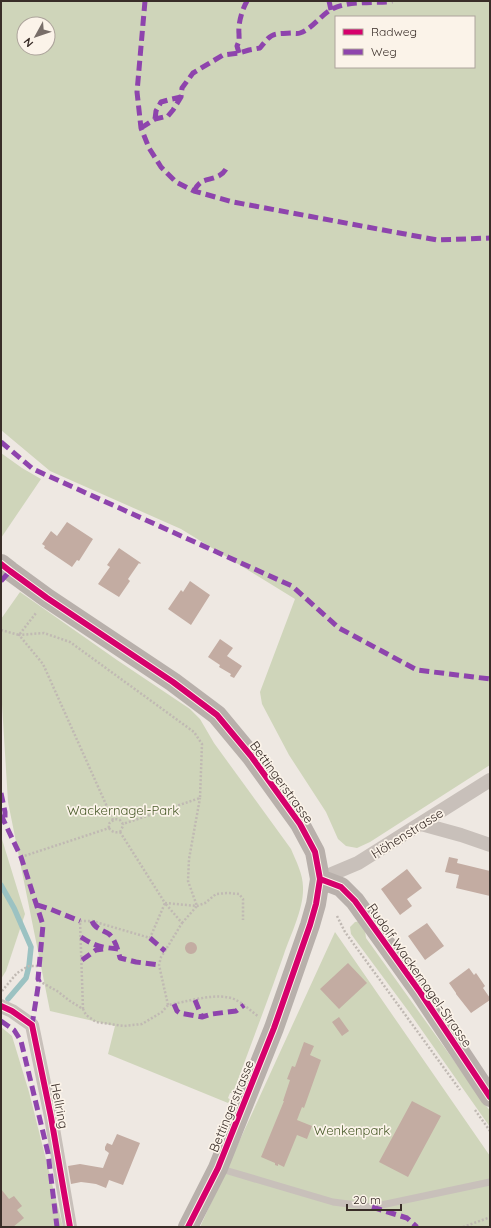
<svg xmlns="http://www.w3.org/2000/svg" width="491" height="1228" font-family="Quicksand,sans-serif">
<rect width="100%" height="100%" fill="#eee8e2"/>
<path fill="#cfd5ba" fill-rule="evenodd" d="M1 1H490V765L370 842 357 848 346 846 338 839 326 812 289 755 262 704 260 692 295 599 181 529 50 471 1 430ZM336 17H474V67H336ZM24 24H48V48H24Z
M1 453 22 468 41 479 1 538Z
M20 592 117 660 190 709 200 719 214 743 291 849C296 861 303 874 303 887 304 908 291 934 284 954 268 1000 250 1047 233 1093H230L228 1098 231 1100 228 1103 108 1054 115 1026 50 1011 8 802 1 688V619Z
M1 836 25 914 6 971 1 979Z
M361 921 365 930 366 938 490 1111V1127L409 1012 351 934 350 927 355 922Z
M335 932 490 1156V1227H200Z
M1 1027 12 1036 29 1092 63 1227H1Z"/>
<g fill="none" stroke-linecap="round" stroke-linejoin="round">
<path stroke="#9bc2c2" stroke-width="5.5" d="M1 885 14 908 31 947 29 966 26 978 8 999"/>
</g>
<path fill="#c3aca2" d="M67 522 93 539 79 561 77 560 72 567 44 548 45 546 42 544 51 531 57 536Z
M119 548 141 563 140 564 139 563 128 579 130 581 119 597 98 584 110 567 107 565Z
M190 581 210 595 191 625 168 609 181 590 183 592Z
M220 639 233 648 227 656 242 666 234 678 230 676 231 674 219 667 220 665 208 657Z
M449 857 458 859 457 863 490 871V896L456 888 459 875 445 872Z
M407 869 422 888 407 899 412 906 400 915 381 889Z
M427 923 444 946 425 960 408 936Z
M185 948a6 6 0 1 1 12 0a6 6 0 1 1-12 0Z
M348 963 367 983 339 1009 320 989Z
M469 968 474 975 476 973 485 986 483 988 490 998V1000L471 1013 456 994V993L449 983Z
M339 1017 349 1031 342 1036 332 1022Z
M304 1042 314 1046 310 1055 321 1060 304 1108 302 1107 297 1120 312 1126 307 1139 297 1135 284 1167 278 1164V1166L275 1165V1163L261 1157 284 1101H283L290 1080 287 1079 292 1066 295 1067Z
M412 1101 441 1116 408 1177 379 1162Z
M117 1134 140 1143 123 1185 109 1180 106 1188 96 1184 89 1183 81 1182 71 1184 68 1166 80 1164 103 1168 109 1153 105 1150V1147L107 1143 112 1145Z
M1 1189 9 1199 14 1196 22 1206 17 1210 24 1218 13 1227H1Z"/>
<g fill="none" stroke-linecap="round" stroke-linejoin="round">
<path stroke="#c0b9b3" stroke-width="2.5" stroke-dasharray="2 2" stroke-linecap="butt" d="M1 630 19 635 36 613
M113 820 43 664 19 635 44 633 70 642 194 732 202 744 200 798 123 824
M109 828C108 822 111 821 117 819L120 820 123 824
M109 828C112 832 115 833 120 832
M120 832 165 903 197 906 205 903 216 894 228 893 239 894 243 899V920
M120 832 123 826V824
M21 857 109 828
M337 916 345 932 460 1090
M182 923 197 906 188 881 189 859 200 798
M39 981 57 991 70 1001 83 1009 86 1015 96 1022 124 1026 142 1024 162 1012 168 1005C186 1002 219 991 236 1000 244 1004 251 1011 259 1017
M2 991 17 973 29 966H40
M83 1009 80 921H92L150 938 165 903 182 923 165 951 161 957 159 965 168 1005
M475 1110 490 1131
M463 1227 488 1218H490"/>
<path stroke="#c8c0ba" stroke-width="7" d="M218 1168 333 1202 372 1207 490 1182"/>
<path stroke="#c8c0ba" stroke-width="14" d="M421 824 461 835 490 845
M320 879 358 863 490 780
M1 1006 12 1011 32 1025 51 1117 70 1227"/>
<path stroke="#b8b0ab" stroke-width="20" d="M1 564 10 571 47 598 173 682 217 715 251 756 300 824 315 852 320 879 316 904 310 925 274 1028 218 1168 188 1227
M320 879 341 887 355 901 420 992 490 1097"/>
<path stroke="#8e44ad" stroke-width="5" stroke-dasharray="10 5" stroke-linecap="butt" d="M145 1 137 92 141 128 149 148 161 167 176 182 194 191 233 202 437 240 490 238
M329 1 331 10
M239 53 237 46C240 39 239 41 239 34 238 23 242 10 247 1
M155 119 156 111 161 102 172 99 181 97
M141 128 155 119 168 116 173 110 181 97 182 88 193 73 223 55 239 53 249 50 260 48C272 33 271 34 291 33 293 33 297 34 300 33 312 29 321 15 332 9 348 1 370 3 387 2L392 1
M194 191C196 187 199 183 203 181 211 178 221 178 226 169L224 165
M1 442 33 469 292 586 339 628 417 670 490 679
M1 581 10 571
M1 793 5 812V821
M1 815 21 857 43 925 38 979 39 981 32 1025
M37 905 50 909 80 921
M92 921C95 929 103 930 109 934 115 939 118 950 120 958L136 962 159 965
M81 937C96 947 101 947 118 949
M150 938 165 951
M82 960 96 950 103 949
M195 1000 202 1017
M174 1004 177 1011 180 1013 202 1017 212 1014 236 1011 244 1005
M1 1021 14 1030 21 1041 48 1153 57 1227
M372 1207 407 1218 417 1227"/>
<defs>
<path id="cycleway" d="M1 564 10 571 47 598 173 682 217 715 251 756 300 824 315 852 320 879 316 904 310 925 274 1028 218 1168 188 1227
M320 879 341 887 355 901 420 992 490 1097
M1 1006 12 1011 32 1025 51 1117 70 1227"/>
</defs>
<use href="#cycleway" stroke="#fbf3e9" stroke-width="8"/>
<use href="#cycleway" stroke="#d6006c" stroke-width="6"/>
</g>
<g text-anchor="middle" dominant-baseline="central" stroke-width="3.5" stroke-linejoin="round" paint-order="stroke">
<g font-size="13" fill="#392d28" stroke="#fbf3e9">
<text transform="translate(282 782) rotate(54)">Bettingerstrasse</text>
<text transform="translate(407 833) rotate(-32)">Höhenstrasse</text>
<text transform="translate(420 975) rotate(55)">Rudolf Wackernagel-Strasse</text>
<text transform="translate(60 1106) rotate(79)">Hellring</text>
<text transform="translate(231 1106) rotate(-68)">Bettingerstrasse</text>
</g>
<g font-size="13" fill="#485a29" stroke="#fbf3e9">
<text x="123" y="810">Wackernagel-Park</text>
<text x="352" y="1130">Wenkenpark</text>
</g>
</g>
<rect width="491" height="1228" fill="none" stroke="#392d28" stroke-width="4"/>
<rect x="335" y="16" width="140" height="52" fill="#fbf3e9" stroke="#ada49c"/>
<rect x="343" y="29" width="20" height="6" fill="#d6006c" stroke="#ada49c"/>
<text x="371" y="36" font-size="12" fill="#392d28">Radweg</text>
<rect x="343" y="49" width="20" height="6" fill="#8e44ad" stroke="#ada49c"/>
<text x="371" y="56" font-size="12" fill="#392d28">Weg</text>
<g transform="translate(36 36) rotate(230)"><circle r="19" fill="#fbf3e9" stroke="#ada49c"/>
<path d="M0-3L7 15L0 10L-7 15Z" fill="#786e69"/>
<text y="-6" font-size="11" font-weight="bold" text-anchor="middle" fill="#392d28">N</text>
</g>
<path d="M347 1204v6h54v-6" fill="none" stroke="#392d28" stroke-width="2"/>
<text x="353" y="1204" font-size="12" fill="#392d28" stroke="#fbf3e9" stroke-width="3" paint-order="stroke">20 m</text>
</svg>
